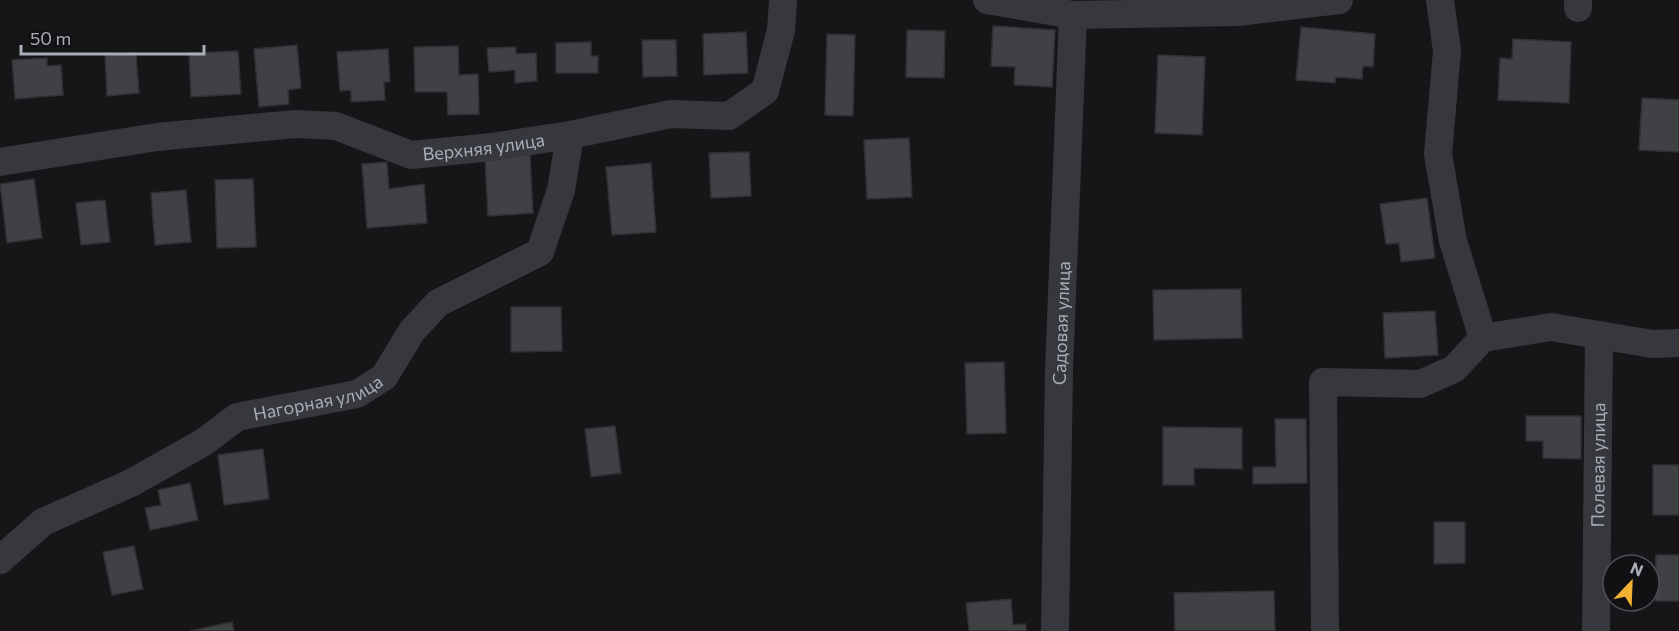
<svg xmlns="http://www.w3.org/2000/svg" width="1679" height="631" font-family="Commissioner,sans-serif">
<rect width="100%" height="100%" fill="#161618"/>
<path fill="#404145" stroke="#303034" stroke-width="1.5" d="M993 26 1055 30 1052 87 1014 85 1015 67 991 66Z
M1301 27 1375 34 1373 67 1363 66 1362 79 1336 77 1335 83 1296 80Z
M907 30 945 31 944 78 906 77Z
M746 32 748 73 704 75 703 34Z
M827 34 855 35 853 116 825 115Z
M1513 39 1571 42 1569 103 1498 100 1500 58 1512 59Z
M642 40H676L677 76 643 77Z
M591 42V56H598V73H556V43Z
M297 45 301 88 288 90 289 104 259 107 254 49Z
M458 46 459 75 478 74 479 114 448 115 447 92H415L414 47Z
M516 47V54L536 53 537 81 515 83V70L489 72 487 48Z
M388 49 390 82H384L385 100 351 102V90L340 91 337 52Z
M238 51 241 94 191 97 189 53Z
M136 53 139 93 107 96 105 55Z
M1158 55 1205 57 1202 135 1155 133Z
M47 58V66L61 65 63 95 15 99 12 60Z
M1642 98 1679 100V152L1639 150Z
M909 138 912 197 867 199 864 140Z
M749 152 751 196 711 198 709 153Z
M530 155 533 213 488 216 485 157Z
M387 162 389 189 424 184 427 223 367 228 362 164Z
M651 163 656 232 612 235 606 167Z
M34 179 42 238 7 243 0 184Z
M253 179 256 247 217 248 215 180Z
M186 190 191 242 155 245 151 193Z
M1427 198 1435 258 1401 262 1399 243 1386 244 1380 204Z
M105 200 110 242 81 245 76 203Z
M1241 289 1242 338 1154 340 1153 290Z
M511 307H561L562 351 511 352Z
M1435 311 1438 355 1385 358 1383 313Z
M1004 362 1006 433 967 434 965 363Z
M1526 416H1581V459L1543 458V441H1526Z
M1275 419H1306L1307 483 1253 484V467H1276Z
M615 426 621 473 591 477 585 429Z
M1163 427 1242 428V469L1194 468V485H1163Z
M263 449 269 499 224 505 218 455Z
M1653 465H1679V515H1653Z
M190 483 198 520 150 530 145 508 161 505 158 490Z
M1434 522H1465V563L1434 564Z
M134 546 143 589 112 595 103 552Z
M1656 555H1679V601H1655Z
M1274 591 1275 631H1175L1174 593Z
M1011 599 1013 625 1026 624V631H969L966 603Z
M232 622 234 631H190Z"/>
<g fill="none" stroke-linecap="round" stroke-linejoin="round">
<g stroke="#37383d" stroke-width="28">
<path d="M987 0 1073 15 1238 12 1339 0"/>
<path d="M1440 0 1447 51 1438 154 1453 241 1483 338 1551 327 1652 344 1679 343"/>
<path d="M1578 8V0"/>
<path id="s1" d="M0 162 157 137 295 124 336 126 411 155 492 147 570 135 671 114 729 116 765 91 781 30 783 0"/>
<path id="s2" d="M0 560 43 522 131 483 204 442 237 417 357 394 384 377 412 331 438 303 540 252 561 190 570 135"/>
<path id="s3" d="M1055 631 1059 370 1073 15"/>
<path d="M1325 631 1323 382 1420 384 1454 369 1483 338"/>
<path id="s4" d="M1596 631 1599 335"/>
</g>
</g>
<g text-anchor="middle" dominant-baseline="central" stroke-width="4.5" stroke-linejoin="round" paint-order="stroke">
<g font-size="18" fill="#a8adb8" stroke="#111113">
<text stroke="none"><textPath href="#s1" startOffset="492">Верхняя улица</textPath></text>
<text stroke="none"><textPath href="#s3" startOffset="308">Садовая улица</textPath></text>
<text stroke="none"><textPath href="#s2" startOffset="362">Нагорная улица</textPath></text>
<text stroke="none"><textPath href="#s4" startOffset="166">Полевая улица</textPath></text>
</g>
</g>
<g transform="translate(1631 583) rotate(23)"><circle r="28" fill="#111113" stroke="#4d4f55" stroke-width="1.5"/>
<path d="M0-4.5L10 22L0 15L-10 22Z" fill="#f2b134"/>
<text y="-9" font-size="16" font-weight="bold" text-anchor="middle" fill="#a8adb8">N</text>
</g>
<path d="M21 45v9h183v-9" fill="none" stroke="#a8adb8" stroke-width="3"/>
<text x="30" y="45" font-size="18" fill="#a8adb8" stroke="#111113" stroke-width="4.5" paint-order="stroke">50 m</text>
</svg>
